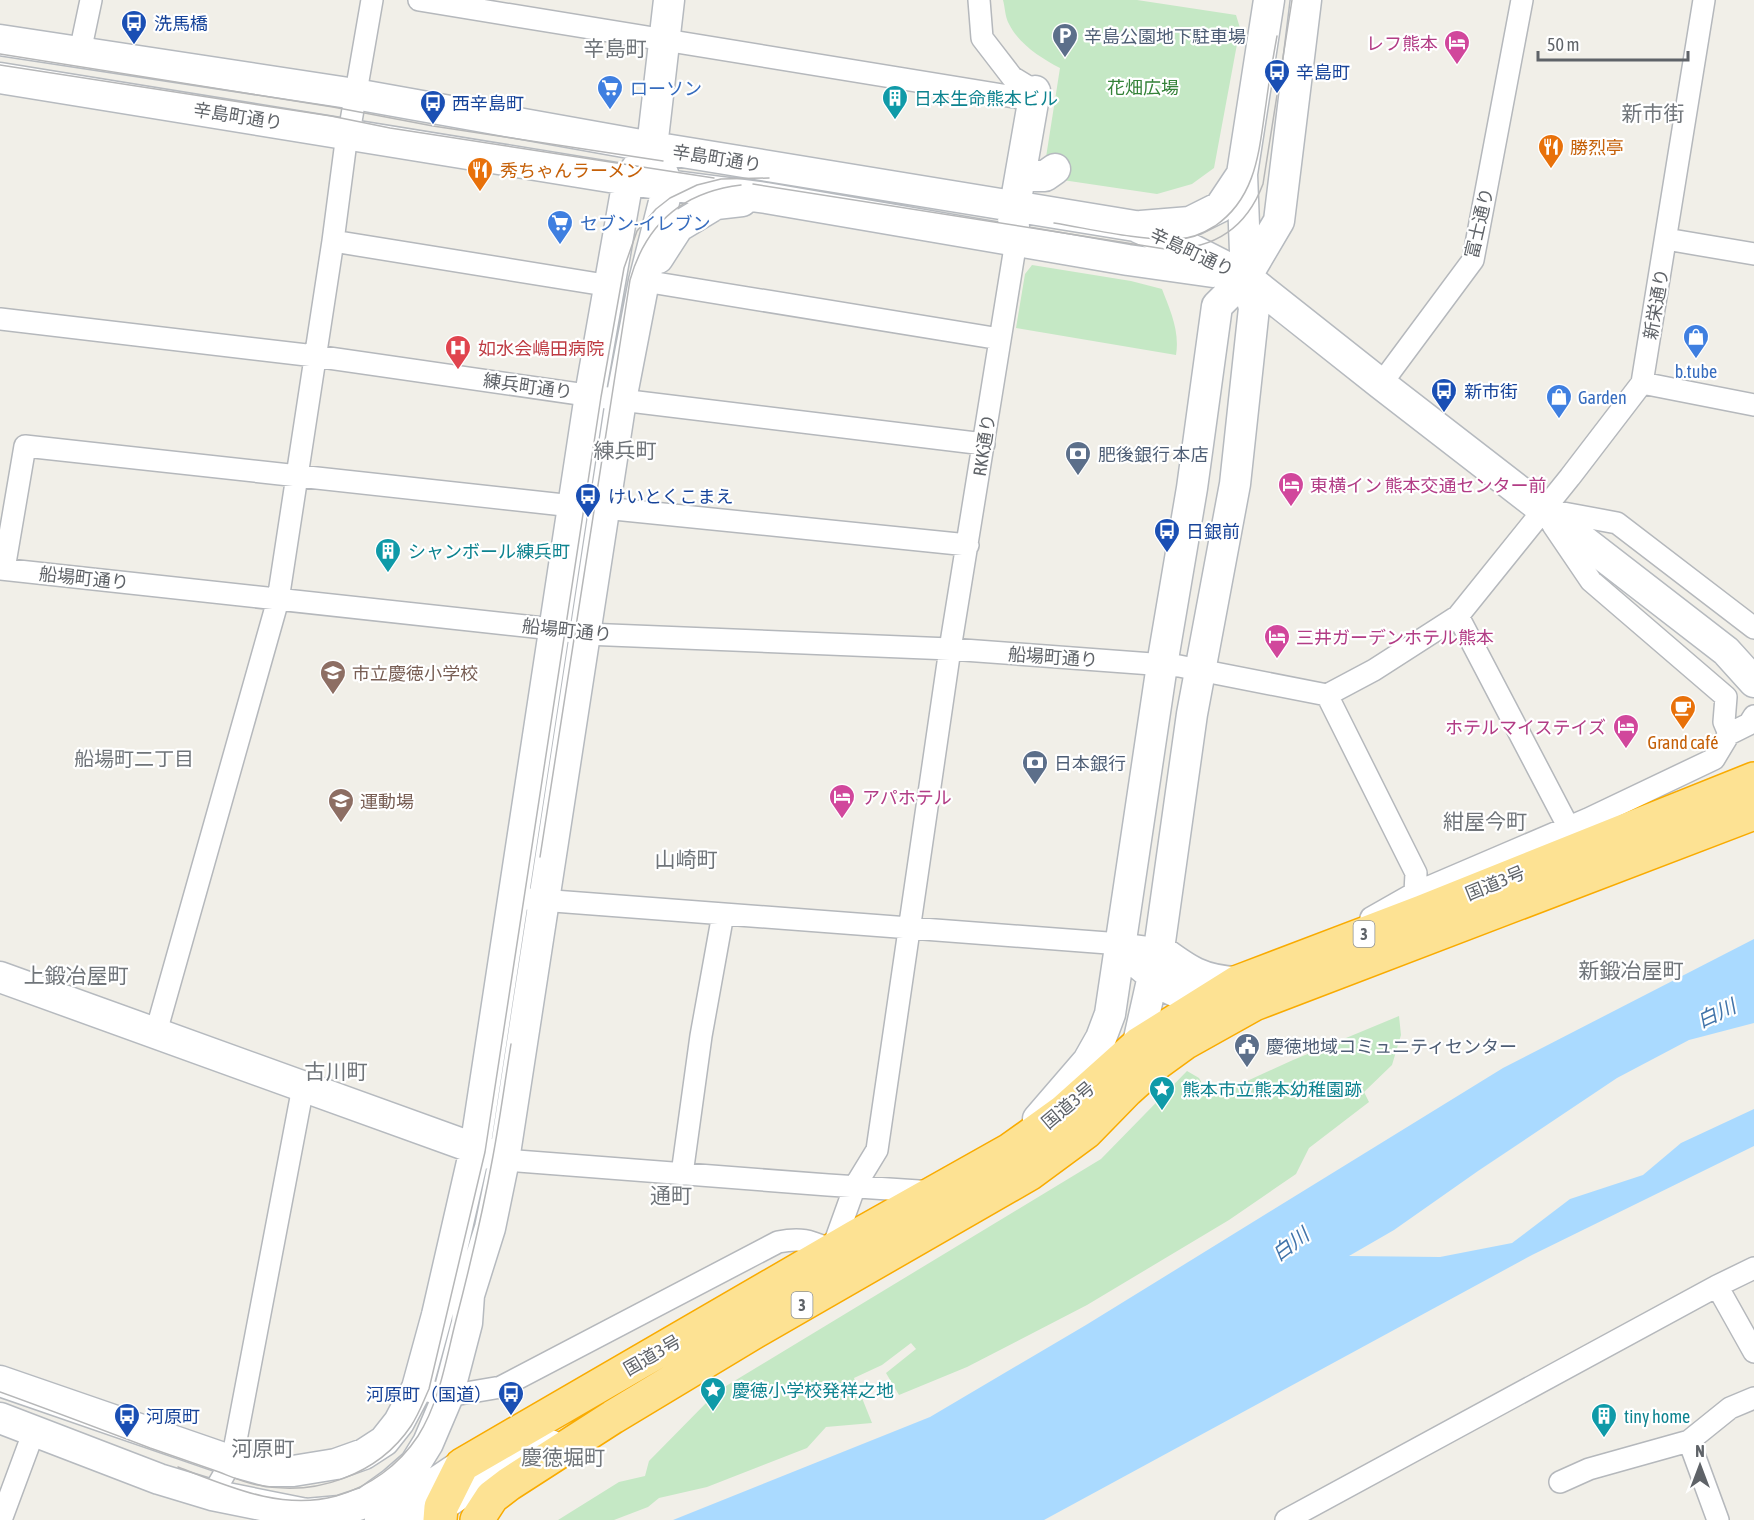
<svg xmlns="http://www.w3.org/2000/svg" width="1754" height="1520" font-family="'Asap Condensed','Noto Sans JP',sans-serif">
<rect width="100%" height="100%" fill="#f1efe8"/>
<path fill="#c5e8c5" d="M1003 0H1137L1236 15 1240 28 1214 168 1192 184 1157 194 1049 178 1044 170 1060 68C1041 58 1019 44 1009 24 1005 17 1005 7 1003 0Z
M1032 265 1131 281 1162 289C1170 310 1180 331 1176 355L1016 328 1025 274Z
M1399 1016 1401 1035 1392 1065 1364 1092 1369 1102 1309 1148 1296 1174 1229 1220 1087 1305 967 1367 899 1395 886 1373 916 1349 911 1343 882 1365 854 1378 872 1423 826 1427 807 1448 707 1487 659 1498 648 1507 614 1520H558L619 1482 645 1476 649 1461 710 1399 726 1386 1101 1159 1187 1071 1199 1078 1210 1098 1293 1060Z"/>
<path fill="#aadaff" d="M1754 939V1023L1689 1040 1617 1078 1478 1171 1394 1230 1349 1256 1440 1257 1512 1243 1570 1199 1643 1175 1681 1143 1754 1109V1146L1532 1255 1044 1520H673L930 1417 1086 1325 1503 1068Z"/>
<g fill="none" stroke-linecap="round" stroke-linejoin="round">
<defs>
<path id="street" d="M419 0 1033 100
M979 0 982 38 1012 77 1035 91
M80 52 91 0
M1666 239 1754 254
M333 241 611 286
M644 281 1000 339
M0 319 315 356 621 400 984 444
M1642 383 1754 405
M1381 384 1473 260 1522 0
M604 508 968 545
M1547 510 1617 523 1754 628
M0 569 553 629 585 634 950 649 1179 666 1327 695 1374 670 1458 616 1570 477 1642 383 1704 0
M4 569 25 446 573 506
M1458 616 1569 828
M1327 695 1416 873 1415 893 1419 903
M1729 734 1749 724 1754 716
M514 898 1121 944 1159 949
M1371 918 1415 893 1588 819 1714 759 1729 734 1724 722 1726 697 1591 581 1553 525
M156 1032 278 600 333 241 347 134 351 121 372 0
M504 1160 828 1185 934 1192
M682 1174 701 1036 723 914
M1717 1286 1754 1352
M417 1388 448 1396 501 1387 778 1242C802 1237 810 1241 832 1250L855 1186 877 1150 950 649 1016 241
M1560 1482 1589 1469 1689 1441
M212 1495 232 1461 303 1087
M1 1520 34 1431
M1286 1520 1717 1286 1754 1268
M1718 1520 1689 1441 1730 1408 1754 1398"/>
<path id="secondary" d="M0 40 355 94 652 147 1135 226 1186 249 1189 248 1246 277 1381 384 1726 651 1754 682
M0 78 628 180 766 198 1128 260 1213 272
M1021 176H1045L1055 169
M1141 226 1190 222 1220 207 1242 174
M1014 227 1013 217 1035 91
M658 258 678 227 716 204 742 201
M1159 949C1187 970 1202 981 1238 982
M1140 965 1166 987 1202 1004H1224
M0 977 493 1155
M1134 1061 1159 949 1192 714 1235 484 1254 308 1246 277 1242 174 1269 0
M1038 1119 1088 1061 1101 1038 1110 1014 1162 665 1192 488 1217 306 1246 277 1279 221 1306 0
M0 1381 232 1461 268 1471H293L336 1464 364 1454 384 1441 399 1422 417 1388 437 1315 475 1149 590 395 628 180 652 147
M0 1418 159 1479 212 1495 306 1514 340 1511 367 1502 392 1484 415 1464 428 1443 448 1396 467 1323 469 1295 490 1228 504 1160 621 400 644 281 668 186 652 147 669 0
M380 1520 462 1465
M421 1520 474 1484 514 1461 550 1445"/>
<path id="highway" d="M440 1520 441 1507 462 1465 855 1237 1010 1150 1063 1112 1139 1044 1238 982 1422 912 1754 779
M477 1520 492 1497 509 1484 613 1417 754 1332 1029 1174 1086 1132 1127 1090 1157 1063 1186 1042 1254 1004 1754 813"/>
</defs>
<use href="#street" stroke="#b5b8bc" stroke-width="24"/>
<use href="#secondary" stroke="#b6babf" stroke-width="33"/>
<use href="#highway" stroke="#f9ab00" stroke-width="36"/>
<use href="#street" stroke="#fff" stroke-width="21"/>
<use href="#secondary" stroke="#fff" stroke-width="30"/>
<use href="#highway" stroke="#fde293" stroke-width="33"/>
<path stroke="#b6b7b8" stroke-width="1.5" d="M0 54 333 107 433 126 663 161
M0 65 331 116 390 128 714 178
M753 184 1165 249C1213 250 1246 229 1263 184L1292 0
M1054 223C1091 229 1140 241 1177 239 1190 239 1204 233 1215 226 1257 197 1259 150 1266 104 1269 81 1273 58 1277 36
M540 857 630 280C646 223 683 192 741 185
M0 1392C50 1410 100 1429 150 1448 173 1456 196 1464 219 1472 232 1477 245 1483 258 1485 315 1497 378 1475 411 1426 419 1414 423 1402 429 1389L485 1152 601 397 624 268 637 231 656 209 670 198 697 185 721 179 769 178
M178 1467C228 1486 281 1511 336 1496 369 1487 399 1465 418 1436 440 1401 446 1359 456 1320 470 1266 483 1211 493 1156 500 1119 505 1081 511 1044"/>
</g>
<defs>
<symbol id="bus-pin" viewBox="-11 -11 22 30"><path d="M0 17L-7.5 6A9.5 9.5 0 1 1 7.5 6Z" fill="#1a4fb4" stroke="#fff"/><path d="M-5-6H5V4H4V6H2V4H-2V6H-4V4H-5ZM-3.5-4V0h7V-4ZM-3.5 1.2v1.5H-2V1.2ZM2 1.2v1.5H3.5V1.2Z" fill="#fff"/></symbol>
<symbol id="parking-pin" viewBox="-11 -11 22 30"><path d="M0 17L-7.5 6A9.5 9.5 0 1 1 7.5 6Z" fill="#5c6f8a" stroke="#fff"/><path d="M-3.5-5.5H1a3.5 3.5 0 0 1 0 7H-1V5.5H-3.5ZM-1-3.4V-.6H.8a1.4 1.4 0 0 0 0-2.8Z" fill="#fff"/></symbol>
<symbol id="hotel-pin" viewBox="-11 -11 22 30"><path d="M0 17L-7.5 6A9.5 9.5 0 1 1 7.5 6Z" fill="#d1479c" stroke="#fff"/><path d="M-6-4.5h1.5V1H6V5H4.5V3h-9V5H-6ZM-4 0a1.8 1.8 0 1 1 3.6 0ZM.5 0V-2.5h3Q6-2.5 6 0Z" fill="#fff"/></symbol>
<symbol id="supermarket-pin" viewBox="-11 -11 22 30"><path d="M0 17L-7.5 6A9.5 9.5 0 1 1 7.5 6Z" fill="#3f7fe0" stroke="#fff"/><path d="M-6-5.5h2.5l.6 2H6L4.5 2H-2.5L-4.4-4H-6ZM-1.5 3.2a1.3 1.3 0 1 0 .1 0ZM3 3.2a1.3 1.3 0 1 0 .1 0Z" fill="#fff"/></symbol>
<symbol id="building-pin" viewBox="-11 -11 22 30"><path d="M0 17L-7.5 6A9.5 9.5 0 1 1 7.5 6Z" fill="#0f9aa8" stroke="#fff"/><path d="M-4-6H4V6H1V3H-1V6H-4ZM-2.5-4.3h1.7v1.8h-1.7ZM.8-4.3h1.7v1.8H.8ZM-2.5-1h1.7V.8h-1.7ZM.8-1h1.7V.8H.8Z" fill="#fff"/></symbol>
<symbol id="restaurant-pin" viewBox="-11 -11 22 30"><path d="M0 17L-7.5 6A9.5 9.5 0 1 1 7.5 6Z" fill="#e8710a" stroke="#fff"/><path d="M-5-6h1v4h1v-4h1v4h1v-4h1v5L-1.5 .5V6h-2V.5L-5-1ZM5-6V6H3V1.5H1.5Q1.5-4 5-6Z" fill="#fff"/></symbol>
<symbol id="shop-pin" viewBox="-11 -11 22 30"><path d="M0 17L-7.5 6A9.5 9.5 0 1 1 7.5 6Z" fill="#3f7fe0" stroke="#fff"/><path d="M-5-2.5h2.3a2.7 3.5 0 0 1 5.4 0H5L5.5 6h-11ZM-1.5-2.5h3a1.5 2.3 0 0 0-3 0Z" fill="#fff"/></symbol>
<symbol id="hospital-pin" viewBox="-11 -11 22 30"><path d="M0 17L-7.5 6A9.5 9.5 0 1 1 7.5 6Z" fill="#e0444e" stroke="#fff"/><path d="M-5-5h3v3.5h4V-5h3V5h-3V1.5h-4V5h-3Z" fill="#fff"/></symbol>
<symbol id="bank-pin" viewBox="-11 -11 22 30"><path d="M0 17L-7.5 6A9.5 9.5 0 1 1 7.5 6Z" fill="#5c6f8a" stroke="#fff"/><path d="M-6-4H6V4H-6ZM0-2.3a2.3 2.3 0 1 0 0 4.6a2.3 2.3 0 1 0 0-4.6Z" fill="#fff"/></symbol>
<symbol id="school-pin" viewBox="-11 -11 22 30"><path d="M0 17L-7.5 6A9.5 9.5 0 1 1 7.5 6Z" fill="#8d6e63" stroke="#fff"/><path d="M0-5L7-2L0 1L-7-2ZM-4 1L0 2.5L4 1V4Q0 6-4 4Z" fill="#fff"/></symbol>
<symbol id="cafe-pin" viewBox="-11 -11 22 30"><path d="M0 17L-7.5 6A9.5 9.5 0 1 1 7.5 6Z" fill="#e8710a" stroke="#fff"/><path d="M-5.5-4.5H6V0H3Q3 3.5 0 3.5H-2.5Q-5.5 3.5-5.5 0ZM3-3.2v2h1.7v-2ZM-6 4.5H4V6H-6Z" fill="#fff"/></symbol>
<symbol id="civic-pin" viewBox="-11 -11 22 30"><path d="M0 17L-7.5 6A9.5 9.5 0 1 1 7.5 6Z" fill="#5c6f8a" stroke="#fff"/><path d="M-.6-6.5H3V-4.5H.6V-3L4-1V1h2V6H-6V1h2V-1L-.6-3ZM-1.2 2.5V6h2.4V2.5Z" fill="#fff"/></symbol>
<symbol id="sight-pin" viewBox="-11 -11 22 30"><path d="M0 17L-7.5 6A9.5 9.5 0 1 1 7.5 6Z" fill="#0f9aa8" stroke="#fff"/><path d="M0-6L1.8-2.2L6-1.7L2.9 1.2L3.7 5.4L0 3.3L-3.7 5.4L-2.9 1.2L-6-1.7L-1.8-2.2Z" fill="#fff"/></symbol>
</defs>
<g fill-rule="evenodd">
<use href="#bus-pin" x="119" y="8" width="30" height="40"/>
<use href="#parking-pin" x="1050" y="21" width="30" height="40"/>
<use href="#hotel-pin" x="1442" y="28" width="30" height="40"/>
<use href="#bus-pin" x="1262" y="57" width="30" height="40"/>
<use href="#supermarket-pin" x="595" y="73" width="30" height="40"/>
<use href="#building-pin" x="880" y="83" width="30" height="40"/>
<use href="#bus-pin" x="418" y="88" width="30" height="40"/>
<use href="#restaurant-pin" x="1536" y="132" width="30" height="40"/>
<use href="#restaurant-pin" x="465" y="155" width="30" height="40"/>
<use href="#supermarket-pin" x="545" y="208" width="30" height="40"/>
<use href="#shop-pin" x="1681" y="322" width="30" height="40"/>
<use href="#hospital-pin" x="443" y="333" width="30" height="40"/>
<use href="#bus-pin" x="1429" y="376" width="30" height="40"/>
<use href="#shop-pin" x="1544" y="382" width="30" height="40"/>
<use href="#bank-pin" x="1063" y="439" width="30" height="40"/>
<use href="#hotel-pin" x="1276" y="470" width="30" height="40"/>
<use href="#bus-pin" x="573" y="481" width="30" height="40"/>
<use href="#bus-pin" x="1152" y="516" width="30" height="40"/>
<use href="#building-pin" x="373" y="536" width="30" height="40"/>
<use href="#hotel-pin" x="1262" y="622" width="30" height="40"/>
<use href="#school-pin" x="318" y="658" width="30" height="40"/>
<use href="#cafe-pin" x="1668" y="693" width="30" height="40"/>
<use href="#hotel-pin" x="1611" y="712" width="30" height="40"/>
<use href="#bank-pin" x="1020" y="748" width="30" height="40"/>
<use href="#hotel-pin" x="827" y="782" width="30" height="40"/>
<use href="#school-pin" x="326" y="786" width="30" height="40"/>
<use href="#civic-pin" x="1232" y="1031" width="30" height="40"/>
<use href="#sight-pin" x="1147" y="1074" width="30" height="40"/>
<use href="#sight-pin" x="698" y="1375" width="30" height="40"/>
<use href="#bus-pin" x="496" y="1379" width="30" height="40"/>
<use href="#bus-pin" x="112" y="1401" width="30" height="40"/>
<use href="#building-pin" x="1589" y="1401" width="30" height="40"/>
</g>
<g text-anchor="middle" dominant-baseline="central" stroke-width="4.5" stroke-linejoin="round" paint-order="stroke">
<g fill="#fff" stroke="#8f9295" stroke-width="1.5">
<rect x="1353.5" y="921" width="21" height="26" rx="4.5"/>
<rect x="791.5" y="1292" width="21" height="26" rx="4.5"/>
</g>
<g font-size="16" font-weight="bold" fill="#5f6368">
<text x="1364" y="934">3</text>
<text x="802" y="1305">3</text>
</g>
<g font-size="18" fill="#164399" stroke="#fff" text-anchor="start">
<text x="154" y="23">洗馬橋</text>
<text x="1296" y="72">辛島町</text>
<text x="452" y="103">西辛島町</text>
<text x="1464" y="391">新市街</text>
<text x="608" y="496">けいとくこまえ</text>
<text x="1186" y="531">日銀前</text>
<text x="492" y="1394" text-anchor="end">河原町（国道）</text>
<text x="146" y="1416">河原町</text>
</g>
<g font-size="18" fill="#4e5e75" stroke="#fff" text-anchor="start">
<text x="1084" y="36">辛島公園地下駐車場</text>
<text x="1098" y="454">肥後銀行 本店</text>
<text x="1054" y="763">日本銀行</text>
<text x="1266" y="1046">慶徳地域コミュニティセンター</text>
</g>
<g font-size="18" fill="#b23c85" stroke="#fff" text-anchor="start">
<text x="1438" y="43" text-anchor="end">レフ熊本</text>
<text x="1310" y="485">東横イン 熊本交通センター前</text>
<text x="1296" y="637">三井ガーデンホテル熊本</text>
<text x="1606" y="727" text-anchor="end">ホテルマイステイズ</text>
<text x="862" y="797">アパホテル</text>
</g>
<g font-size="18" fill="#348238" stroke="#fff">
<text x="1143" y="87">花畑広場</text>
</g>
<g font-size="18" fill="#366cbe" stroke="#fff" text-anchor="start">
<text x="630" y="88">ローソン</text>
<text x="580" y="223">セブン-イレブン</text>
<text x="1696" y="371" text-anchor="middle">b.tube</text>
<text x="1578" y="397">Garden</text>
</g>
<g font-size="18" fill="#0d838f" stroke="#fff" text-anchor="start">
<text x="914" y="98">日本生命熊本ビル</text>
<text x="408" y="551">シャンボール練兵町</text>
<text x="1182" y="1089">熊本市立熊本幼稚園跡</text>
<text x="732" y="1390">慶徳小学校発祥之地</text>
<text x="1624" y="1416">tiny home</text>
</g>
<g font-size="18" fill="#5f6368" stroke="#fff">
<text transform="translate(238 116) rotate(9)">辛島町通り</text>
<text transform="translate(717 158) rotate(9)">辛島町通り</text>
<text transform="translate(1479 223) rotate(-77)">富士通り</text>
<text transform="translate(1192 252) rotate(25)">辛島町通り</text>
<text transform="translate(1656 304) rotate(-80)">新栄通り</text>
<text transform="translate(528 386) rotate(8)">練兵町通り</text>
<text transform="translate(984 445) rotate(-81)">RKK通り</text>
<text transform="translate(84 578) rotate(6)">船場町通り</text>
<text transform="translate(567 630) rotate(6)">船場町通り</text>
<text transform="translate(1053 657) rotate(4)">船場町通り</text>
<text transform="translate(1495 883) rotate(-22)">国道3号</text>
<text transform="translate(1068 1105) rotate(-40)">国道3号</text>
<text transform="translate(652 1355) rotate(-30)">国道3号</text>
</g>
<g font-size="18" fill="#c56008" stroke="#fff" text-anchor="start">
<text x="1570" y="147">勝烈亭</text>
<text x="500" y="170">秀ちゃんラーメン</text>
<text x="1683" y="742" text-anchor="middle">Grand café</text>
</g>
<g font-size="18" fill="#be3a42" stroke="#fff" text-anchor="start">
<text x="478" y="348">如水会嶋田病院</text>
</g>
<g font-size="18" fill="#785e54" stroke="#fff" text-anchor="start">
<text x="352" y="673">市立慶徳小学校</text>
<text x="360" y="801">運動場</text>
</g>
<g font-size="20" fill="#70757a" stroke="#fff">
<text x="134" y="758">船場町二丁目</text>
</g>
<g font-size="20" font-style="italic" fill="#4174aa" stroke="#fff">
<text transform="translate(1716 1013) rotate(-25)">白川</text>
<text transform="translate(1290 1244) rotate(-37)">白川</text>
</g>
<g font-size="21" fill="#70757a" stroke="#fff">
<text x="615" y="48">辛島町</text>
<text x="1653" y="113">新市街</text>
<text x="625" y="450">練兵町</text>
<text x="1485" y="821">紺屋今町</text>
<text x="686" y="859">山崎町</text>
<text x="1631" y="970">新鍛冶屋町</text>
<text x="76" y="975">上鍛冶屋町</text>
<text x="336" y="1071">古川町</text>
<text x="671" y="1195">通町</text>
<text x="263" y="1448">河原町</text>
<text x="563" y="1457">慶徳堀町</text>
</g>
</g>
<g transform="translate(1700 1466)" stroke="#ffffff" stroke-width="4.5" paint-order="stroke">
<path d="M0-4.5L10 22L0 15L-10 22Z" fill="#5f6368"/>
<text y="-9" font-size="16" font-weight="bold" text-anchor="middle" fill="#5f6368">N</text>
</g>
<path d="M1538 51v9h150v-9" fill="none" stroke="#5f6368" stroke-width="3"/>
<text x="1547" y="51" font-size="18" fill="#5f6368" stroke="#ffffff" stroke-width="4.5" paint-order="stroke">50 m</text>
</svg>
